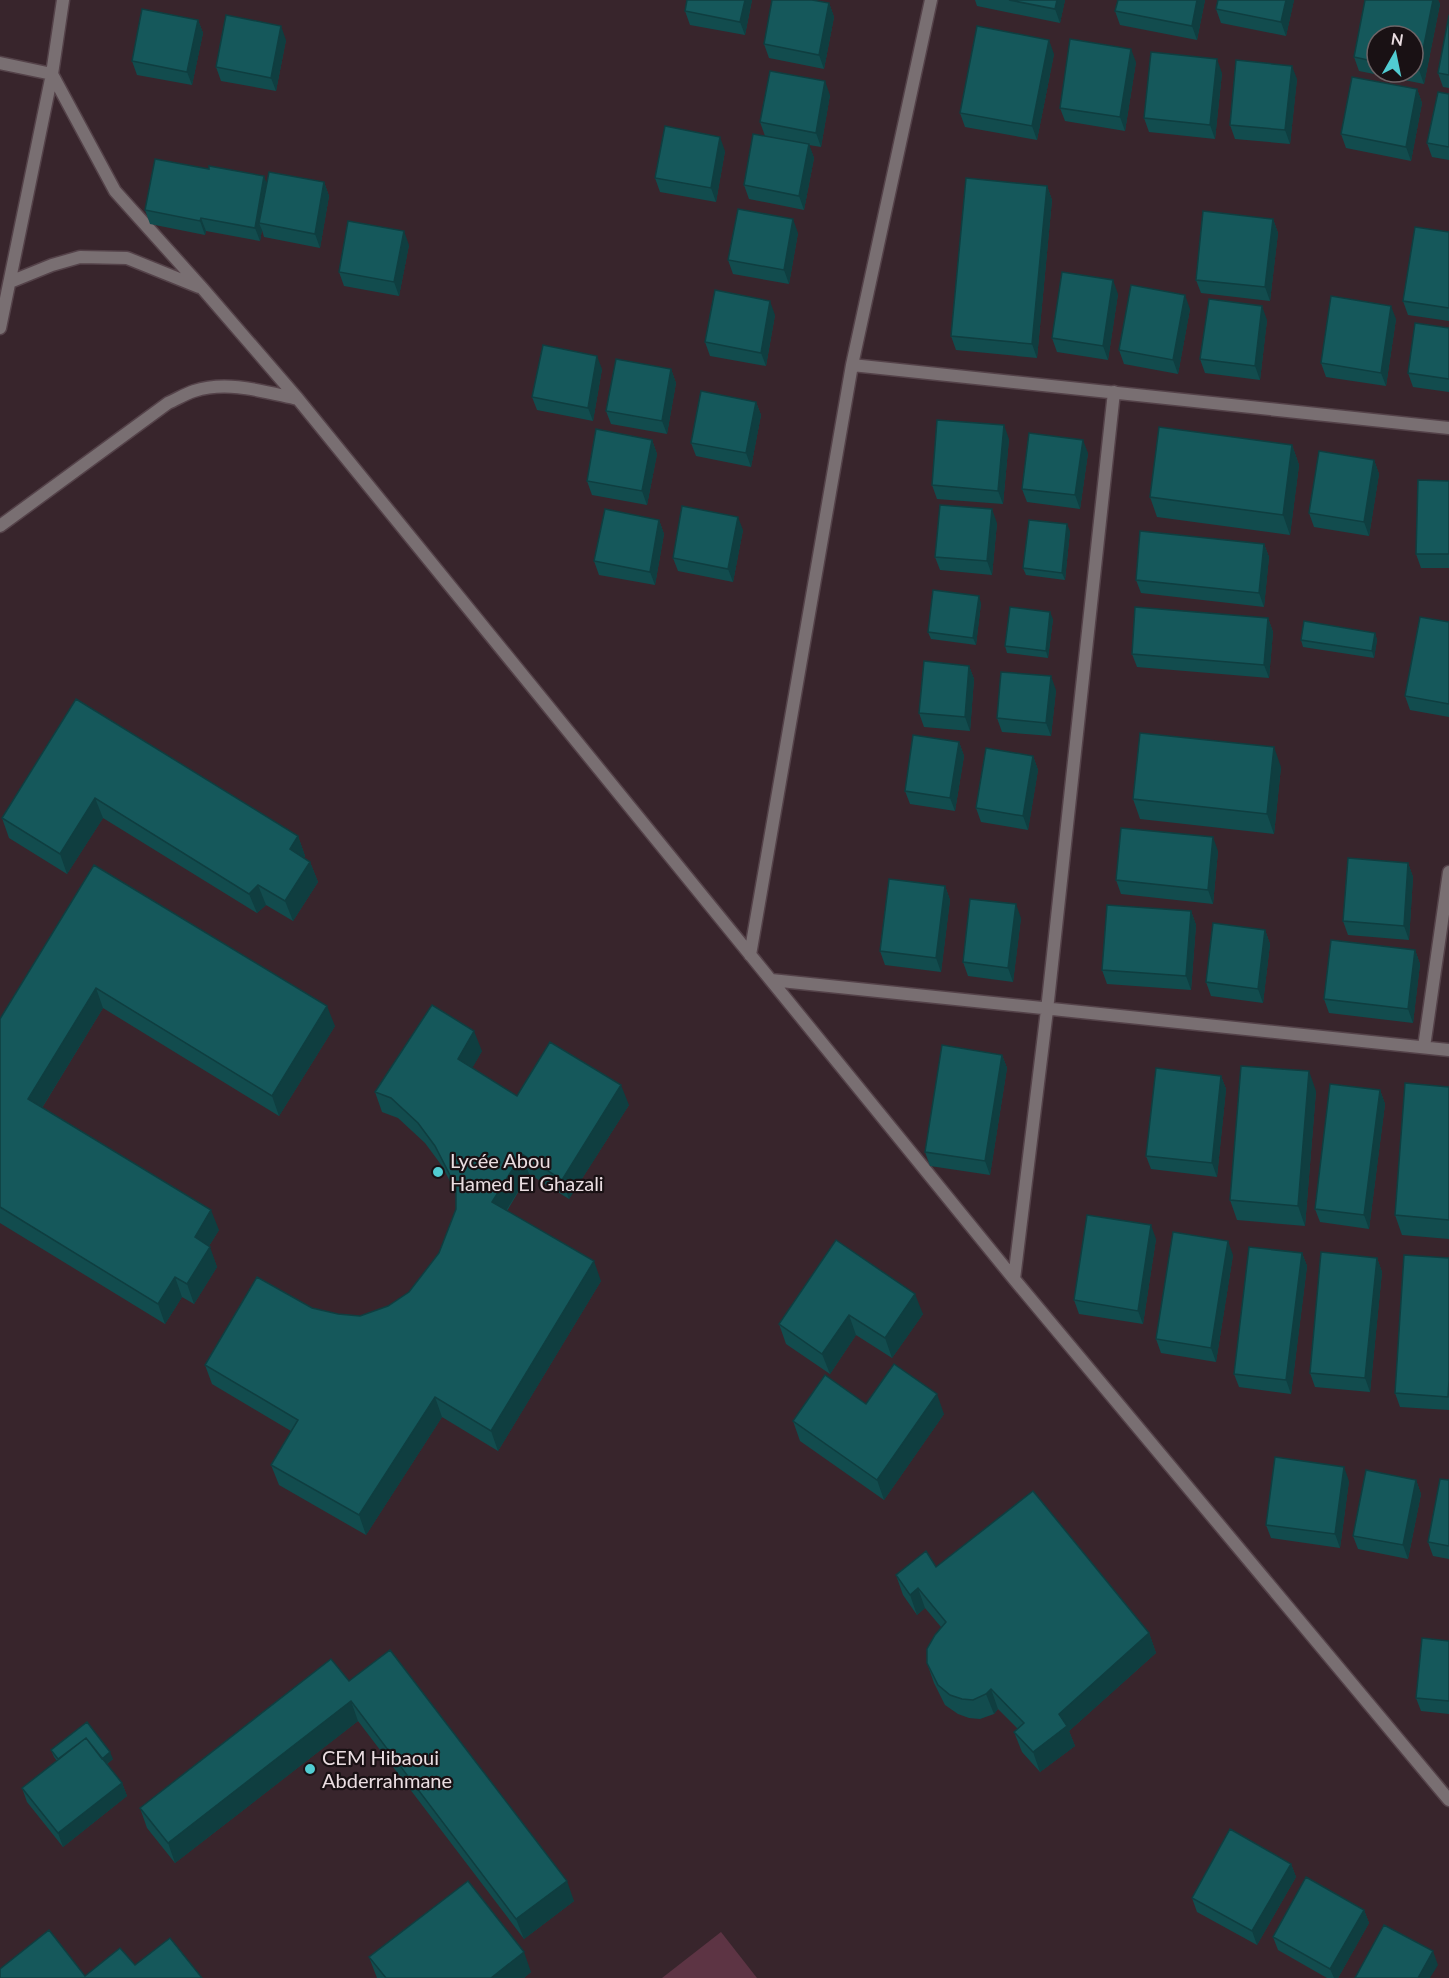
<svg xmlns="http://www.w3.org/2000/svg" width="1449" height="1978" font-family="Lato,sans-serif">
<rect width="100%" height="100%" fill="#38252c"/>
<path fill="#5d3444" d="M721 1932 757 1978H662Z"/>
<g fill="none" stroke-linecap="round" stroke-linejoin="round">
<defs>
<path id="minor" d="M0 63 52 74
M52 74 115 191 203 289 298 399 1014 1279 1449 1800
M10 282 52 265 80 257 127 258 199 287
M0 328 52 74 63 0
M852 365 1449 428
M0 526 168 403C177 399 185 394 194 391 228 380 265 392 298 399
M750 955 852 365 931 0
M771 980 1449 1050
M1424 1047 1449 872
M1014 1279 1047 1010 1114 392"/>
</defs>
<use href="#minor" stroke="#544249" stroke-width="15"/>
<use href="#minor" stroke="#796f72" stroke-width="12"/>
</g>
<path fill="#124c4e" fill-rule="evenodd" d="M752 0 745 35 690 25 685 11Z
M975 0H1065L1060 23 977 6Z
M1205 0 1197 40 1120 25 1115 11Z
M1294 0 1286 36 1221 23 1216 9Z
M1365 0H1438L1440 4 1424 84 1359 71 1354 57ZM1377 36H1413V72H1377Z
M829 3 834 17 824 69 769 58 764 44Z
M1449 15V88L1443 87 1438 73Z
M198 20 203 33 192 85 137 75 132 61Z
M286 40 276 91 221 81 216 67Z
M1054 54 1037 140 965 127 960 113Z
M1136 62 1125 131 1065 121 1060 108Z
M1222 73 1215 139 1149 132 1144 118Z
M1297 79 1290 144 1235 139 1230 125Z
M1417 89 1422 103 1411 161 1346 148 1341 134Z
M1449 94V160L1432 157 1427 143Z
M830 95 821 147 809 145 814 158 804 210 749 199 744 185 765 136 760 122Z
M725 151 716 202 660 192 655 178Z
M324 182 329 196 320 248 264 237 262 230 260 241 206 231 205 235 150 224 145 210 267 184Z
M1047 186 1052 200 1037 358 956 350 951 336Z
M1273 219 1278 233 1270 301 1201 293 1196 280Z
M1449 232V321L1408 315 1403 301Z
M798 233 789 284 733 274 728 260Z
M409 245 399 296 344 286 339 272Z
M1118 294 1108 360 1057 352 1052 338Z
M1190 309 1178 374 1124 364 1119 350Z
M775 315 766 366 710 356 705 342Z
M1396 319 1386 386 1326 377 1321 363Z
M1267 320 1260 380 1205 373 1200 359Z
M1449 328V392L1413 387 1408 373Z
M602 369 593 421 537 410 532 397Z
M671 369 676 383 667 434 611 424 606 411Z
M756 402 761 415 751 467 696 456 691 443Z
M1009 439 1003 504 937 499 932 485Z
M652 440 657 454 647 505 592 495 587 481Z
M1292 445 1299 465 1290 535 1157 517 1150 497Z
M1088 453 1080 509 1027 502 1022 489Z
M1374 460 1379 474 1369 536 1314 527 1309 513Z
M1449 481V568H1421L1416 554Z
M659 520 664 534 655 585 599 575 594 561Z
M997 523 992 575 940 570 935 557Z
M743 530 733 582 678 571 673 558Z
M1070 531 1065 580 1026 575 1023 568Z
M1264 544 1269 557 1264 607 1141 593 1136 580Z
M981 603 976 645 931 639 928 632Z
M1268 618 1273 632 1269 678 1137 667 1132 654Z
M1053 619 1048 658 1007 653 1005 646Z
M1449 622V717L1410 710 1405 696Z
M1375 633 1377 640 1374 658 1303 647 1301 640Z
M969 666 974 679 970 731 924 727 919 713Z
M1056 690 1051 736 1002 732 997 718Z
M76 699 298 836 305 856 304 858 310 862 318 882 293 921 266 905 257 913 103 818 67 874 9 838 2 818Z
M959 742 964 756 955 811 910 804 905 791Z
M1033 756 1038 770 1028 830 981 822 976 808Z
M1281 767 1274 834 1140 819 1133 799Z
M1218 851 1213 904 1121 894 1116 880Z
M1408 863 1413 877 1409 940 1348 935 1343 921Z
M94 865 335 1026 279 1116 103 1008 42 1108 219 1230 209 1246 217 1267 194 1304 182 1297 165 1324 0 1223V1019Z
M945 886 950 900 941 972 885 965 880 951Z
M1191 911 1196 925 1191 990 1107 984 1102 970Z
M1021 918 1013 982 968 976 963 962Z
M1265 930 1270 944 1263 1003 1211 996 1206 982Z
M1415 950 1420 964 1413 1023 1329 1013 1324 999Z
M482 1051 472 1068 517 1096 629 1105 569 1199 529 1174 507 1211 601 1281 498 1451 442 1417 366 1535 279 1485 271 1465 291 1431 212 1384 205 1365 312 1308 338 1314 360 1316 388 1306 409 1292 439 1253 456 1209V1193L442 1166 425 1143 398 1118 382 1112 375 1092Z
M1002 1055 1007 1068 990 1175 930 1166 925 1152Z
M1221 1076 1226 1089 1217 1177 1151 1169 1146 1156Z
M1449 1087V1239L1402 1235 1395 1215Z
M1380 1090 1385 1104 1369 1229 1320 1222 1315 1209Z
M1316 1091 1305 1226 1237 1220 1230 1200Z
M1156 1239 1143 1324 1079 1314 1074 1300Z
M836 1240 923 1314 892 1358 856 1335 830 1374 786 1344 779 1324Z
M1302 1253 1307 1266 1291 1394 1239 1387 1234 1374Z
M1233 1255 1216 1362 1161 1353 1156 1339Z
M1377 1258 1382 1272 1370 1392 1315 1387 1310 1373Z
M1449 1258V1410L1400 1407 1395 1393Z
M944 1414 884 1500 800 1441 793 1421Z
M1416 1480 1421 1494 1408 1559 1358 1549 1353 1536Z
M1449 1480V1559L1433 1556 1428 1542Z
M1349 1481 1340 1548 1271 1538 1266 1525Z
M936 1567 1149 1633 1156 1653 1069 1731 1075 1746 1040 1772 1022 1752 1014 1732 1018 1729 998 1709 994 1714 980 1719 969 1718 958 1714 945 1705 934 1683 927 1663 941 1627 925 1608 917 1615 903 1595 896 1575Z
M1449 1641V1714L1421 1711 1416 1698Z
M349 1681 574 1901 524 1939 358 1721 175 1863 147 1828 140 1808Z
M51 1750 113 1759 107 1764 122 1783 127 1796 63 1847 27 1802 22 1788 57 1761 54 1757Z
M1291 1864 1296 1877 1257 1945 1197 1912 1192 1898Z
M1364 1910 1369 1923 1338 1978H1327L1278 1950 1273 1937Z
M369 1957 531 1972 524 1978H377Z"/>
<path fill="#0f3e40" d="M745 0H752L745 35 740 22Z
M1057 0H1065L1060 23 1055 9Z
M1197 0H1205L1197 40 1192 26Z
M1286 0H1294L1286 36 1281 22Z
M1433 0H1438L1440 4 1424 84 1419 70Z
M829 3 834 17 824 69 819 55Z
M198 20 203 33 192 85 187 72Z
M281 26 286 40 276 91 271 78Z
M1049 40 1054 54 1037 140 1032 126Z
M1131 49 1136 62 1125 131 1120 117Z
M1217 59 1222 73 1215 139 1210 125Z
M1292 66 1297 79 1290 144 1285 130Z
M825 81 830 95 821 147 816 133Z
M1417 89 1422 103 1411 161 1406 147Z
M720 137 725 151 716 202 711 188Z
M809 144 814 158 804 210 799 196Z
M264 176 269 190 259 223 262 230 260 241 255 228Z
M324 182 329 196 320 248 315 234Z
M1047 186 1052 200 1037 358 1032 344Z
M201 218 206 231 205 235 200 221Z
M793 219 798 233 789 284 784 270Z
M1273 219 1278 233 1270 301 1265 287Z
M404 231 409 245 399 296 394 282Z
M1113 280 1118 294 1108 360 1103 346Z
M1185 295 1190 309 1178 374 1173 360Z
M770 301 775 315 766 366 761 353Z
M1262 306 1267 320 1260 380 1255 366Z
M1391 306 1396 319 1386 386 1381 373Z
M597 356 602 369 593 421 588 408Z
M671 369 676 383 667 434 662 421Z
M756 402 761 415 751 467 746 453Z
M1004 425 1009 439 1003 504 998 491Z
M652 440 657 454 647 505 642 491Z
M1083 440 1088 453 1080 509 1075 495Z
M1292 445 1299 465 1290 535 1283 515Z
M1374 460 1379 474 1369 536 1364 522Z
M992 509 997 523 992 575 987 561Z
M738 517 743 530 733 582 728 569Z
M659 520 664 534 655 585 650 572Z
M1067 524 1070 531 1065 580 1062 573Z
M1264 544 1269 557 1264 607 1259 593Z
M979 596 981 603 976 645 973 638Z
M1050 612 1053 619 1048 658 1046 651Z
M1268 618 1273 632 1269 678 1264 665Z
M1375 633 1377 640 1374 658 1372 651Z
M969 666 974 679 970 731 965 717Z
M1051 676 1056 690 1051 736 1046 723Z
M959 742 964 756 955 811 950 798Z
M1274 747 1281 767 1274 834 1267 814Z
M1033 756 1038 770 1028 830 1023 816Z
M95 798 103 818 67 874 60 854Z
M298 836 305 856 297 869 290 849Z
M1213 837 1218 851 1213 904 1208 890Z
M310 862 318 882 293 921 285 901Z
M1408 863 1413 877 1409 940 1404 926Z
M258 885 266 905 257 913 249 894Z
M945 886 950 900 941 972 936 958Z
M1016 904 1021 918 1013 982 1008 968Z
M1191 911 1196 925 1191 990 1186 976Z
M1265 930 1270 944 1263 1003 1258 989Z
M1415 950 1420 964 1413 1023 1408 1009Z
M96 988 103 1008 35 1119 28 1099Z
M327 1006 335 1026 279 1116 272 1096Z
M474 1031 482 1051 466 1079 458 1059Z
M1002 1055 1007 1068 990 1175 985 1161Z
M1309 1071 1316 1091 1305 1226 1298 1206Z
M1221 1076 1226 1089 1217 1177 1212 1163Z
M621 1085 629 1105 569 1199 562 1180Z
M1380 1090 1385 1104 1369 1229 1364 1215Z
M522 1154 529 1174 499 1222 492 1202Z
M211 1210 219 1230 202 1257 195 1237Z
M1151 1225 1156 1239 1143 1324 1138 1311Z
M1228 1241 1233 1255 1216 1362 1211 1348Z
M210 1247 217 1267 194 1304 187 1284Z
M1302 1253 1307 1266 1291 1394 1286 1380Z
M1377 1258 1382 1272 1370 1392 1365 1378Z
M594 1261 601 1281 498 1451 491 1431Z
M175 1277 182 1297 165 1324 158 1304Z
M915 1294 923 1314 892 1358 885 1338Z
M849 1315 856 1335 830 1374 822 1354Z
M937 1394 944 1414 884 1500 877 1480Z
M435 1397 442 1417 366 1535 359 1515Z
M1344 1467 1349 1481 1340 1548 1335 1534Z
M1416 1480 1421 1494 1408 1559 1403 1545Z
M918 1588 925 1608 917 1615 910 1595Z
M1149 1633 1156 1653 1069 1731 1075 1746 1040 1772 1033 1752 1059 1714Z
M991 1689 998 1709 994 1714 986 1694Z
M351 1701 358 1721 175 1863 168 1843Z
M110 1752 113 1759 103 1767 101 1760Z
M122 1783 127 1796 63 1847 58 1833Z
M1291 1864 1296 1877 1257 1945 1252 1931Z
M567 1881 574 1901 524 1939 516 1919Z
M1364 1910 1369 1923 1338 1978H1334L1330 1969Z
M1433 1951 1438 1965 1430 1978H1418Z
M524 1952 531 1972 524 1978H491Z"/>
<path fill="#15585b" stroke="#0f3e40" stroke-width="1.5" d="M687 0H745L740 22 685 11Z
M772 0H812L829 3 819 55 764 44Z
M1009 0H1057L1055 9Z
M1118 0H1197L1192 26 1115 11Z
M1218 0H1286L1281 22 1216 9Z
M1365 0H1433L1419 70 1413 69V36H1377V62L1354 57Z
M142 9 198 20 187 72 132 61Z
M226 15 281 26 271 78 216 67Z
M1449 15V75L1438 73Z
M977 26 1049 40 1032 126 960 113Z
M1070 39 1131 49 1120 117 1060 108Z
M1151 52 1217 59 1210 125 1144 118Z
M1236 60 1292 66 1285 130 1230 125Z
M770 71 825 81 816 133 760 122Z
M1352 77 1417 89 1406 147 1341 134Z
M1438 92 1449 94V147L1427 143Z
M665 126 720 137 711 188 655 178Z
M753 134 809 144 799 196 744 185Z
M155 159 209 169V166L264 176 255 228 201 218 200 221 145 210Z
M269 172 324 182 315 234 259 223Z
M966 178 1047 186 1032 344 951 336Z
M738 209 793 219 784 270 728 260Z
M1203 211 1273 219 1265 287 1196 280Z
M348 221 404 231 394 282 339 272Z
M1415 227 1449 232V308L1403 301Z
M1062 272 1113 280 1103 346 1052 338Z
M1131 285 1185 295 1173 360 1119 350Z
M715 290 770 301 761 353 705 342Z
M1331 296 1391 306 1381 373 1321 363Z
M1209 299 1262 306 1255 366 1200 359Z
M1415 323 1449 328V379L1408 373Z
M543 345 597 356 588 408 532 397Z
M616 359 671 369 662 421 606 411Z
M701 391 756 402 746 453 691 443Z
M937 420 1004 425 998 491 932 485Z
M1159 427 1292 445 1283 515 1150 497Z
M596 429 652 440 642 491 587 481Z
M1029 433 1083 440 1075 495 1022 489Z
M1319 451 1374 460 1364 522 1309 513Z
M1418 480 1449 481V554H1416Z
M940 505 992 509 987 561 935 557Z
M682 506 738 517 728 569 673 558Z
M605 509 659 520 650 572 594 561Z
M1029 520 1067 524 1062 573 1023 568Z
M1140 531 1264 544 1259 593 1136 580Z
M933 590 979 596 973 638 928 632Z
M1010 607 1050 612 1046 651 1005 646Z
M1135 607 1268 618 1264 665 1132 654Z
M1420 617 1449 622V704L1405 696Z
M1304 621 1375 633 1372 651 1301 640Z
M924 661 969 666 965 717 919 713Z
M1001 672 1051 676 1046 723 997 718Z
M76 699 298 836 290 849 310 862 285 901 258 885 249 894 95 798 60 854 2 818Z
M1140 733 1274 747 1267 814 1133 799Z
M913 735 959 742 950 798 905 791Z
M986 748 1033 756 1023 816 976 808Z
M1121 828 1213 837 1208 890 1116 880Z
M1348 858 1408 863 1404 926 1343 921Z
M94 865 327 1006 272 1096 96 988 28 1099 211 1210 195 1237 210 1247 187 1284 175 1277 158 1304 0 1207V1019Z
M889 879 945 886 936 958 880 951Z
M970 899 1016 904 1008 968 963 962Z
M1107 905 1191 911 1186 976 1102 970Z
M1213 923 1265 930 1258 989 1206 982Z
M1331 940 1415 950 1408 1009 1324 999Z
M432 1005 474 1031 458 1059 517 1096 550 1042 621 1085 562 1180 522 1154 492 1202 594 1261 491 1431 435 1397 359 1515 271 1465 298 1420 205 1365 257 1277 312 1308 338 1314 360 1316 388 1306 409 1292 439 1253 456 1209V1187L435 1146 418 1123 391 1098 375 1092Z
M942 1045 1002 1055 985 1161 925 1152Z
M1241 1066 1309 1071 1298 1206 1230 1200Z
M1156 1068 1221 1076 1212 1163 1146 1156Z
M1405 1083 1449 1087V1220L1395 1215Z
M1330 1084 1380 1090 1364 1215 1315 1209Z
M1087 1215 1151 1225 1138 1311 1074 1300Z
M1173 1232 1228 1241 1211 1348 1156 1339Z
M836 1240 915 1294 885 1338 849 1315 822 1354 779 1324Z
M1249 1247 1302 1253 1286 1380 1234 1374Z
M1321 1252 1377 1258 1365 1378 1310 1373Z
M1404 1255 1449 1258V1381L1448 1397 1395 1393Z
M894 1364 937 1394 877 1480 793 1421 825 1375 866 1404Z
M1275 1457 1344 1467 1335 1534 1266 1525Z
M1366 1470 1416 1480 1403 1545 1353 1536Z
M1440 1479 1449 1480V1546L1428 1542Z
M1033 1491 1149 1633 1059 1714 1067 1726 1033 1752 1014 1732 1024 1723 991 1689 986 1694 973 1700 962 1699 950 1695 938 1685 927 1663V1649L935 1635 946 1622 918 1588 910 1595 896 1575 926 1551 936 1567Z
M1422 1638 1449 1641V1701L1416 1698Z
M390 1650 567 1881 516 1919 351 1701 168 1843 140 1808 331 1659 349 1681Z
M87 1722 110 1752 102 1759 86 1738 58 1759 51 1750Z
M86 1738 122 1783 58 1833 22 1788Z
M1230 1829 1291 1864 1252 1931 1192 1898Z
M1306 1877 1364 1910 1330 1969 1273 1937Z
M468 1881 524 1952 491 1978H386L369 1957Z
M1384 1925 1433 1951 1418 1978H1355Z
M49 1930 85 1976 120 1948 135 1965 170 1938 202 1978H0V1969Z"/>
<g fill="#51ccd2" stroke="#191114" stroke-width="2">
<circle cx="438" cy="1172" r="6"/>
<circle cx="310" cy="1769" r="6"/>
</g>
<g text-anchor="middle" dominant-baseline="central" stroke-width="4.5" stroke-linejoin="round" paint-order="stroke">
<g font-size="20" fill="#eadde1" stroke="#191114" text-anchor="start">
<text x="450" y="1160">Lycée Abou<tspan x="450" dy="23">Hamed El Ghazali</tspan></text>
<text x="322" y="1757">CEM Hibaoui<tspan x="322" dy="23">Abderrahmane</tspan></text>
</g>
</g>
<g transform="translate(1395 54) rotate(9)"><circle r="28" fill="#191114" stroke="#6d6366" stroke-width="1.5"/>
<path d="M0-4.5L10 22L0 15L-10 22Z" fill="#51ccd2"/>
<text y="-9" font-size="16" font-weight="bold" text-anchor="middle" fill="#eadde1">N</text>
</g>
</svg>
